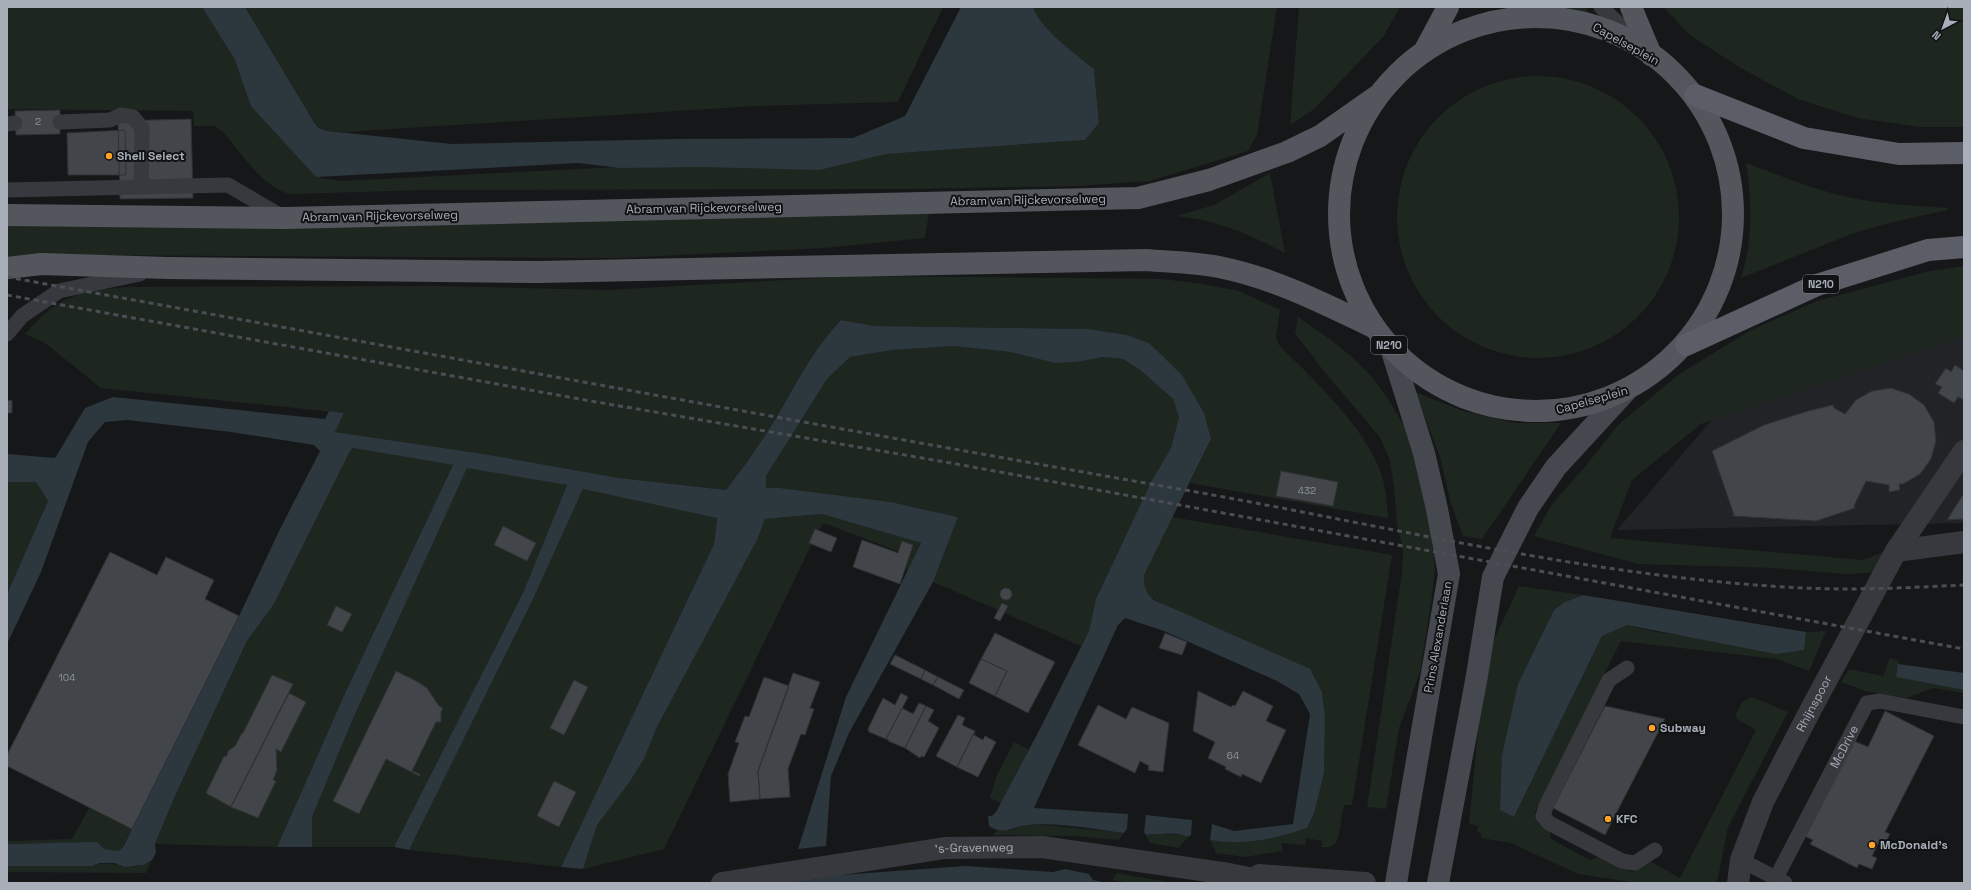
<svg xmlns="http://www.w3.org/2000/svg" width="1971" height="890" font-family="'Space Grotesk',sans-serif">
<rect width="100%" height="100%" fill="#161719"/>
<path fill="#222326" d="M1964 302V523L1617 530 1729 400Z"/>
<path fill="#1e271f" d="M7 7H202L235 60 321 178 341 181 917 152 1085 140 1099 123 1094 69C1077 55 1039 28 1033 7H1277L1257 135 1248 151 1150 181 1077 186 908 189 427 190 291 194C262 188 242 153 223 132L215 126H194L193 111 7 109Z
M245 7H943L898 102 756 106 344 132C333 131 323 132 315 124Z
M1299 7H1400L1383 37 1313 110 1290 125Z
M1562 7H1586L1589 14Z
M1663 7H1964V127H1920L1857 118 1798 99 1739 67 1690 35Z
M1397 217a141 141 0 1 1 282 0a141 141 0 1 1-282 0Z
M1746 163C1782 176 1819 192 1857 199 1887 204 1917 206 1948 208L1947 210 1889 223 1854 233 1741 278C1753 241 1752 202 1746 163Z
M1270 173 1285 253C1248 234 1218 220 1176 216L1214 205Z
M929 212 925 238 824 248 617 258 41 255 7 260V224Z
M1964 266V336L1701 424 1632 480 1610 538 1863 560 1895 548 1881 572 1847 574 1775 568 1639 564 1534 536 1552 504 1584 468 1618 425 1678 375 1751 330 1817 301 1930 271Z
M857 276 1161 279 1197 283 1239 291 1280 310 1276 336 1279 345C1312 378 1366 428 1381 473 1386 488 1387 503 1388 518L1190 483 1211 439 1182 375 1166 361 1127 335 1088 329 874 326 841 320C806 357 790 396 764 437 752 455 739 472 726 490L619 478 484 454 335 432 344 413 101 388 45 343 25 334C32 327 39 318 47 312 69 293 99 289 127 287L435 286 608 290Z
M1298 317 1331 340 1352 357 1373 378 1392 405 1408 433 1415 452 1430 527 1435 568 1431 603 1420 672 1399 728 1386 809 1367 807 1402 572 1403 550 1397 524 1394 487 1390 460 1379 436 1323 370 1295 333Z
M954 346 1010 352 1055 363 1077 362 1104 357 1123 359 1140 370 1173 399 1179 417 1171 448 1151 482 1096 599 1089 631 1081 646 933 582 958 517 891 502 780 488H766V476L827 379 850 357 893 350Z
M1415 392 1463 411 1515 423H1561L1482 539 1463 536 1451 504 1440 457Z
M353 448 453 465 346 691 277 847 155 844 175 796 247 641 274 604 350 451Z
M467 467 567 485 523 593 394 847H312V817L352 721Z
M7 482H36L48 501 7 594Z
M583 489 717 517 714 544 561 867 409 850 534 597Z
M822 514 921 543 908 570 904 568 910 556 824 523 819 529 664 849 583 869 597 825 644 759 657 727 757 540 765 519Z
M1172 517 1392 555 1352 805H1344L1338 839C1334 847 1329 848 1321 847L1322 841 1306 838 1305 845 1282 843V851L1245 857 1216 853 1210 840C1244 846 1275 839 1307 828L1324 773 1325 716 1322 692 1147 595 1144 586V575Z
M1519 586 1583 595 1565 602 1514 817 1602 636 1627 625 1656 632 1804 650 1806 632 1826 631 1809 671 1776 659 1621 641 1535 812 1538 823 1549 829 1551 839 1590 860 1601 856 1632 872 1651 862 1680 878 1756 730 1737 719 1736 714 1743 701 1752 697 1788 712 1728 827 1718 878 1715 883H1638L1578 874 1511 843 1481 838V833L1477 832 1478 826 1469 824 1481 699 1490 649Z
M1890 658 1899 661 1897 677 1964 690V693L1933 688 1906 698 1866 691 1841 682 1849 669 1883 676Z
M1014 742 1029 750 1001 803 990 798 996 777Z
M89 808 132 829 120 851 57 843 7 844V841L72 839Z
M1026 825H1046L1124 833 1119 840 1072 836 993 835 996 831 1010 830Z
M1160 834 1184 835 1188 837 1179 848 1150 843 1146 835Z
M150 860H152L146 873 7 872V866H92C113 858 132 875 150 860Z
M1117 873 1173 883H1134L1112 880Z"/>
<path fill="#2c373e" d="M202 7H245L315 124 319 128 328 131 452 144 674 139 853 138 905 116 961 7H1033C1039 28 1077 55 1094 69L1099 123 1085 140 886 154 819 170 702 167 620 168 578 163 316 177 251 106 235 60Z
M841 320 874 326 1088 329 1127 335 1149 343 1182 375 1204 413 1211 439 1144 575C1144 586 1145 593 1154 600L1310 669 1322 692 1325 716 1324 773 1314 813 1307 828C1275 839 1244 846 1210 840L1212 824 1234 831 1293 824 1310 714 1299 694 1277 681 1164 631 1125 618 1118 625 1034 808 1128 814 1127 829 1124 833C1092 829 1058 822 1027 825 1011 827 1003 836 989 826L988 816H992L996 812 1043 723 1089 631 1096 599 1151 482 1171 448 1179 417 1173 399 1140 370 1123 359 1104 357 1077 362 1055 363 1010 352 954 346 893 350 850 357 827 379 766 476V488H780L891 502 958 517 933 582 849 733 831 776 826 846 798 849 846 697 921 543 822 514 765 519 757 540 657 727 644 759 628 784 597 825 583 869 561 867 714 544 717 518 583 489 534 597 409 850 394 847 523 593 567 485 467 468 352 721 312 817V847H277L346 691 453 465 353 448 350 451 274 604 247 641 175 796 155 844 156 853 152 860 143 865 125 867 114 863H100L92 866H7V844L97 842 104 849 119 851 123 847 239 616 280 529 320 451 314 445 231 432 127 420 105 422 88 442 41 572 7 644V594L48 501 36 482H7V454L55 458 85 408 113 397 325 419 329 411 344 413 335 432 484 454 619 478 726 490C739 473 752 455 764 437 791 396 806 357 841 320Z
M1583 595 1806 632 1804 650 1776 654 1627 625 1602 636 1514 817 1500 810 1502 755 1518 684 1554 610 1565 602Z
M1898 664 1964 673V690L1896 677Z
M1146 815 1192 820 1191 835 1188 837C1179 832 1156 834 1146 835L1144 832Z
M965 866 1053 872 1065 869 1089 874 1093 880 1107 883H793L840 875Z"/>
<path fill="#424549" stroke="#303135" d="M60 110V134L16 135 15 111Z
M191 119 193 198 120 199 118 121Z
M125 130 126 175H68L67 133Z
M1955 365 1964 371V400L1958 397 1954 403 1938 393 1942 387 1935 384 1946 368 1951 372Z
M1891 388 1909 394 1924 405 1934 422 1936 441 1931 459 1920 474 1903 484H1899L1900 490 1889 492V485L1866 481 1854 506 1855 508 1816 521 1732 516 1734 515 1712 451 1764 425 1808 411 1833 405 1834 408 1845 414 1856 400 1872 391Z
M12 400V413H7V401Z
M1281 471 1338 482 1333 506 1276 496Z
M1964 493V519L1947 520Z
M503 526 536 543 527 561 494 545Z
M815 529 837 538 831 552 809 543Z
M862 540 898 553 902 541 913 545 900 584 853 567Z
M110 552 157 575 166 557 214 580 205 599 239 616 132 829 7 766V755Z
M1000 594a6 6 0 1 1 12 0a6 6 0 1 1-12 0Z
M1002 603 1008 606 1000 621 994 618Z
M336 606 352 614 342 632 327 625Z
M995 633 1055 662 1028 713 995 696 1007 671 981 659Z
M1165 633 1187 642 1182 655 1159 648Z
M895 655 925 670 921 679 890 664Z
M981 659 1007 671 995 696 969 683Z
M925 670 938 677 933 685 921 679Z
M396 671 418 682 427 688 439 706 443 708 441 712V722H436L412 771 420 774 419 776 386 759 359 814 333 801Z
M793 673 820 682 810 708 814 709 805 735 801 734 788 769 790 797 760 799 758 771Z
M272 675 293 684 231 807 206 793 224 756 226 757 229 750 235 746 242 733H243Z
M764 677 789 686 758 771 760 799 730 802 728 774 739 743 735 742 745 716 749 717Z
M938 677 964 690 959 699 933 685Z
M574 680 588 687 564 735 550 728Z
M1198 691 1231 707 1233 705 1235 706 1243 691 1273 706 1266 721 1286 730 1261 783 1242 774 1241 777 1225 769 1226 767 1208 758 1215 742 1193 731Z
M289 693 306 702 281 752 276 749 277 770 273 780 276 781 258 818 231 807Z
M901 693 908 697 886 739 869 732 868 729 883 698 895 705Z
M919 703 926 706 905 748 888 741 889 740 886 739 902 708 913 714Z
M1098 705 1126 719 1132 707 1169 723 1163 772 1148 770 1149 766 1140 761 1135 773 1078 745Z
M926 706 934 710 928 721 939 728 924 757 921 756 920 758 905 748Z
M1605 706 1665 719 1605 835 1553 808Z
M1885 711 1934 736 1885 832 1890 834 1885 843 1880 840 1872 856 1877 858 1872 869 1859 864 1857 868 1810 844 1813 840 1805 836 1854 741 1868 747Z
M958 715 965 718 962 725 975 731 957 767 936 756Z
M975 731 974 735 983 740 985 736 996 742 978 777 957 767Z
M554 781 576 792 559 827 537 816Z"/>
<g fill="none" stroke-linecap="round" stroke-linejoin="round">
<g stroke="#37393e" stroke-width="15">
<path d="M1601 7 1646 50"/>
<path d="M60 122 110 120 121 115 133 117 142 128 141 187"/>
<path d="M7 124 15 123"/>
<path d="M7 190 228 185 283 217"/>
<path d="M7 334 22 316 59 291 140 274"/>
<path d="M1627 668 1609 680 1546 806 1543 816 1549 823 1622 861 1635 863 1655 850"/>
<path d="M1741 860 1785 883"/>
<path id="s1" d="M1776 878 1867 703 1880 701 1964 717"/>
</g>
<g stroke="#37393e" stroke-width="22">
<path d="M1896 551 1964 542"/>
<path d="M1259 875 1365 883"/>
<path id="s2" d="M722 883 945 848 1042 847 1229 874 1274 883"/>
<path id="s3" d="M1738 883 1741 860 1763 802 1811 709 1896 551 1964 451"/>
</g>
<path stroke="#45484e" stroke-width="22" d="M1391 348 1424 453 1437 509 1449 574 1396 883
M1438 883 1476 681 1493 577 1528 508 1556 467 1625 392"/>
<path stroke="#53565d" stroke-width="22" d="M1631 7 1651 55
M1339 214a197 197 0 1 1 394 0a197 197 0 1 1-394 0Z
M1425 50 1448 7
M7 215 286 218 1138 198 1209 180 1287 152 1320 136 1377 96
M7 268 41 264 167 268 538 272 1146 260C1170 262 1195 262 1219 267 1274 278 1323 303 1373 327"/>
<path stroke="#5b5e66" stroke-width="22" d="M1695 95 1804 138 1899 154 1964 153
M1686 345 1817 285 1928 250 1964 247"/>
<path stroke="#4a4d53" stroke-width="3" stroke-dasharray="5 4" stroke-linecap="butt" d="M7 277C399 348 792 421 1185 490 1384 525 1582 575 1785 587 1844 591 1904 588 1964 585
M7 295 585 400 951 463 1964 649"/>
</g>
<g fill="#fea22a" stroke="#111214" stroke-width="1.5">
<circle cx="109" cy="156" r="4"/>
<circle cx="1652" cy="728" r="4"/>
<circle cx="1608" cy="819" r="4"/>
<circle cx="1872" cy="845" r="4"/>
</g>
<g text-anchor="middle" dominant-baseline="central" stroke-width="4" stroke-linejoin="round" paint-order="stroke">
<g font-size="10" fill="#8e949d">
<text x="38" y="121">2</text>
<text x="1307" y="490">432</text>
<text x="67" y="677">104</text>
<text x="1233" y="755">64</text>
</g>
<g fill="#111214" stroke="#7b8088" stroke-width="1">
<rect x="1803" y="275" width="36" height="18" rx="3"/>
<rect x="1371" y="336" width="36" height="18" rx="3"/>
</g>
<g font-size="11" font-weight="bold" fill="#a8afb9">
<text x="1821" y="284">N210</text>
<text x="1389" y="345">N210</text>
</g>
<g font-size="12" fill="#a8afb9" stroke="#111214">
<text transform="translate(1626 44) rotate(29)">Capelseplein</text>
<text transform="translate(1028 200) rotate(-1)">Abram van Rijckevorselweg</text>
<text transform="translate(704 208) rotate(-1)">Abram van Rijckevorselweg</text>
<text transform="translate(380 216) rotate(-1)">Abram van Rijckevorselweg</text>
<text transform="translate(1592 400) rotate(-16)">Capelseplein</text>
<text transform="translate(1438 637) rotate(-80)">Prins Alexanderlaan</text>
<text stroke="none"><textPath href="#s3" startOffset="196">Rhijnspoor</textPath></text>
<text stroke="none"><textPath href="#s1" startOffset="148">McDrive</textPath></text>
<text stroke="none"><textPath href="#s2" startOffset="255">'s-Gravenweg</textPath></text>
</g>
<g font-size="12" font-weight="bold" fill="#a8afb9" stroke="#111214" text-anchor="start">
<text x="117" y="156">Shell Select</text>
<text x="1660" y="728">Subway</text>
<text x="1616" y="819">KFC</text>
<text x="1880" y="845">McDonald's</text>
</g>
</g>
<rect width="1971" height="890" fill="none" stroke="#a8afb9" stroke-width="16"/>
<g transform="translate(1943 28) rotate(221)" stroke="#111214" stroke-width="3" paint-order="stroke">
<path d="M0-3L7 15L0 10L-7 15Z" fill="#a8afb9"/>
<text y="-6" font-size="11" font-weight="bold" text-anchor="middle" fill="#a8afb9">N</text>
</g>
</svg>
